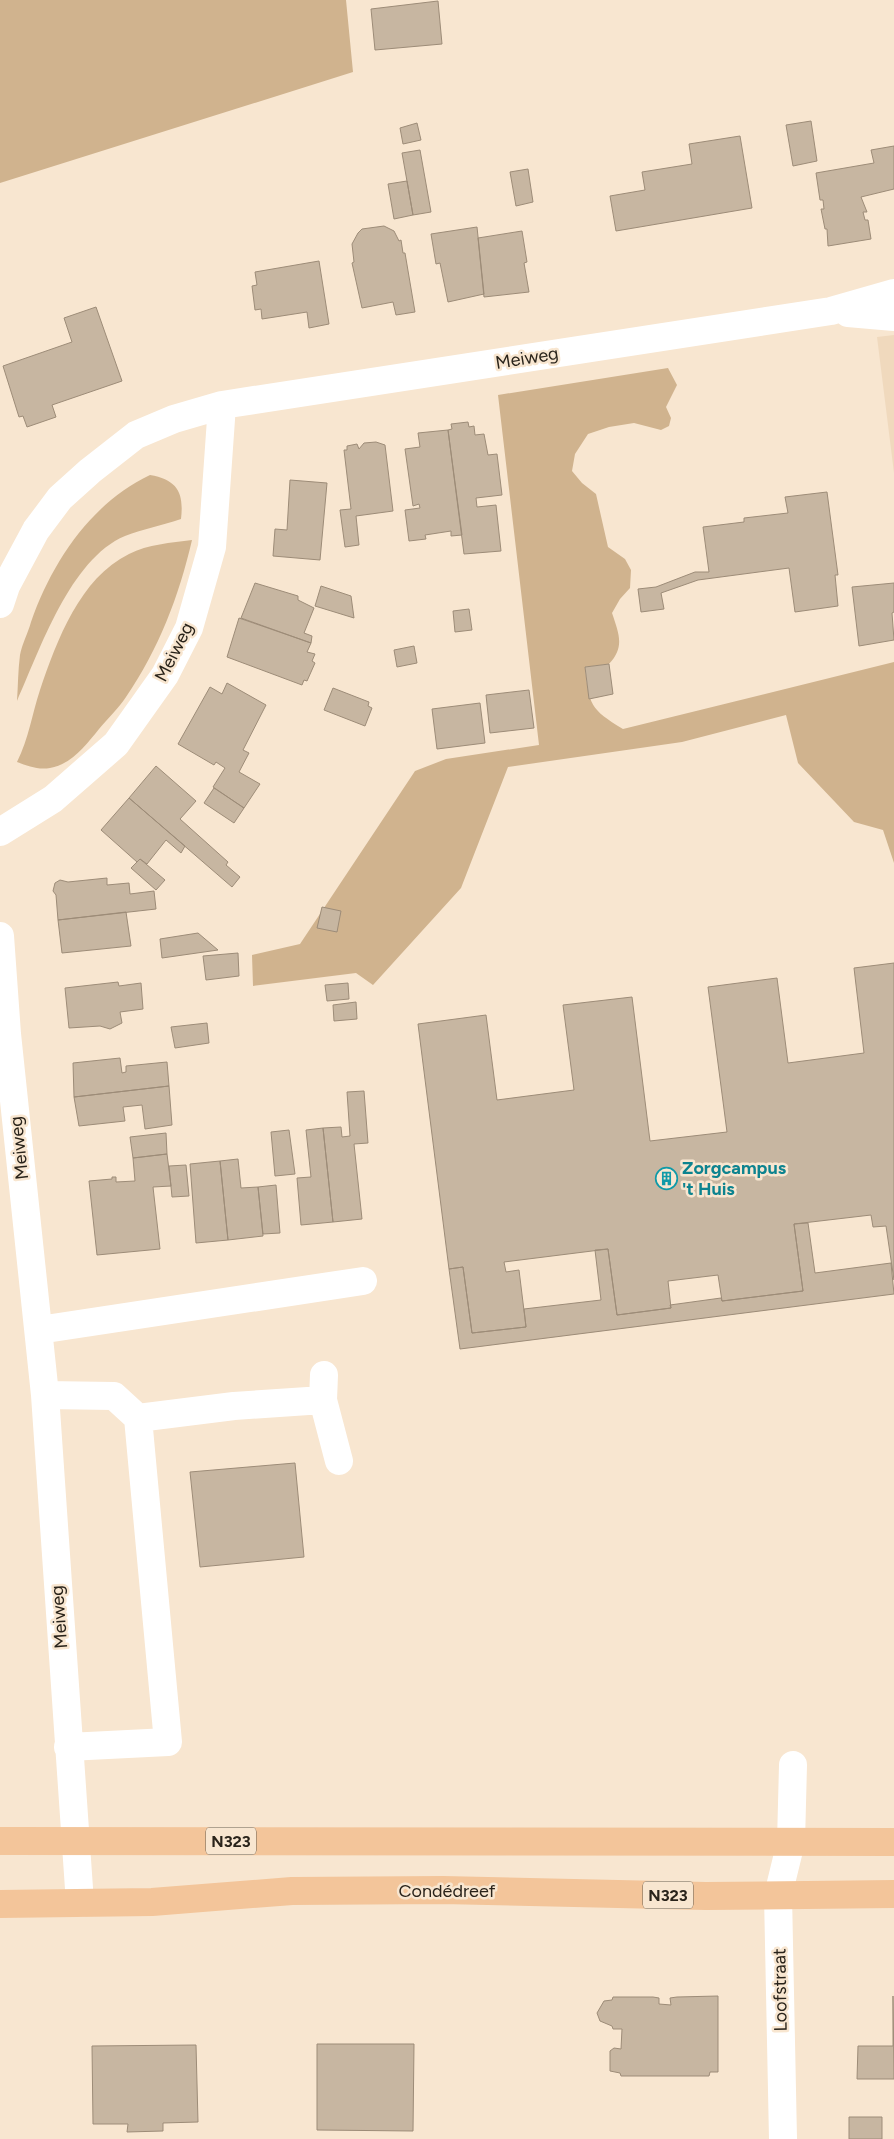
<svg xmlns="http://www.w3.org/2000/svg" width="894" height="2139" font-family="Figtree,sans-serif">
<rect width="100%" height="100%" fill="#f8e6d0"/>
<path fill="#f0d9bd" d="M894 335V473L877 337Z"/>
<path fill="#d0b38e" d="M0 0H346L353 72 0 183Z
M668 368 677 385 666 407 671 418 669 426 661 430 634 423 609 427 588 434 575 454 572 471 582 483 596 494 608 547 625 559 631 570 630 588 620 599 612 613C619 634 625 647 609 664L585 667C589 705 590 709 623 729L894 662V863L883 830 854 822 798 763 786 715 682 742 508 767 461 888 373 985 356 973 253 986 252 955 300 944 415 771 446 759 539 745 498 395Z
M150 475C178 480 184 493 181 519 163 525 143 529 125 536 70 559 40 650 17 701 18 686 18 670 20 655 22 644 28 633 31 622 52 562 91 503 150 475Z
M192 540C179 596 159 649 126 697 119 708 108 718 99 729 86 745 72 764 50 768 38 770 28 766 17 762 29 738 32 714 40 690 57 640 80 578 129 554 148 544 171 543 192 540Z"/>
<path fill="#c7b6a1" stroke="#9d8c78" d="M438 1 442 44 375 50 371 9Z
M811 121 817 161 793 166 786 125Z
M417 123 421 140 403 144 400 128Z
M740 136 752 208 616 231 610 196 645 190 642 172 692 164 689 144Z
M894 146V189L861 197 867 212H863L865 220H868L871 239 828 246 827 229H825L821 209H824L823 200H820L816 173 874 163 871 150Z
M420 150 431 212 413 215 402 153Z
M528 169 533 202 516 206 510 172Z
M407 181 413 215 394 219 388 184Z
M384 226 394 231 399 241 401 240 403 253H405L415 312 396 315 393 302 362 308 352 263 354 262 352 244 358 233 362 229Z
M477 227 484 294 448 302 440 263 436 264 431 234Z
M522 231 527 262 524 263 529 292 484 297 478 238Z
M319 261 329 324 309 328 307 312 262 319 261 309 255 310 252 286 257 285 255 272Z
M96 307 122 381 52 405 56 417 27 427 23 416 19 417 3 366 72 342 64 318Z
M468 422 469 427 474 426 475 435 484 434 488 455 497 454 502 495 476 498 477 507 496 505 501 551 464 554 448 430 452 429 451 424Z
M448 430 462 535 451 536V531L425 535 426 539 409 541 405 510 420 508 419 504 413 506 405 449 420 447 418 433Z
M376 442 385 445 393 511 356 516 359 545 345 547 340 510 351 509 344 450H347V446L357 444 359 449 364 443Z
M290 480 327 483 320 560 273 556 275 529 287 530Z
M827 492 838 575H835L838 606 795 612 789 568 698 580 661 593 664 609 641 612 638 589 656 587 695 572H709L703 527 744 522V518L788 513 785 497Z
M255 583 298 596V600L314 608 304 633 312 636 311 643 241 618Z
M894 583V612L892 613 894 640 859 646 852 587Z
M321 586 351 596 354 618 315 606Z
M469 609 472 630 455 632 453 611Z
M239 618 311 643 307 652 315 654 312 661 315 663 307 681 304 680 302 685 227 657Z
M414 646 417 663 397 667 394 650Z
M609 664 613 694 589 699 585 667Z
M227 683 266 705 243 750 249 753 239 772 260 784 244 808 213 787 225 768 216 762 214 765 178 744 210 687 222 694Z
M333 688 369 702 368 706 372 708 365 726 324 710Z
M529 690 534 728 490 733 486 695Z
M480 703 485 743 437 749 432 709Z
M156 766 196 801 180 819 228 862 226 865 240 877 232 887 129 798Z
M214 788 244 808 234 823 204 803Z
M129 798 185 846 181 853 166 840 147 864 140 859 137 862 101 830Z
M140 859 165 880 156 890 131 868Z
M107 878V885L129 883 130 894 154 891 156 909 58 920 56 895 53 891 55 883 60 880 68 882Z
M322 907 341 911 337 932 317 928Z
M126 912 131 946 62 953 58 920Z
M198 933 218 950 162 958 160 939Z
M238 953 239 976 206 980 203 956Z
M894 963V1280L886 1226 873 1227 871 1215 794 1224 803 1291 722 1301 718 1275 668 1281 671 1308 617 1315 608 1249 504 1262 506 1272 519 1270 526 1327 472 1333 463 1267 449 1269 418 1024 486 1015 497 1100 574 1090 563 1005 632 997 650 1141 727 1132 708 987 777 978 788 1063 864 1053 854 968Z
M118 982 119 986 141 983 143 1009 120 1012 122 1023 110 1029 100 1026 69 1028 65 988Z
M348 983 349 999 327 1001 325 985Z
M356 1002 357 1019 334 1021 333 1005Z
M207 1023 209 1043 175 1048 171 1027Z
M120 1058 122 1073 126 1072V1066L167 1062 169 1086 74 1097 73 1063Z
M169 1086 172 1125 145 1129 142 1105 123 1107 125 1121 79 1126 74 1097Z
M364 1091 368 1143 354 1144 362 1219 333 1222 323 1128 341 1127 342 1137 350 1136 347 1092Z
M323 1128 333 1222 301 1225 297 1178 311 1177 306 1130Z
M289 1130 295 1174 275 1176 271 1132Z
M166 1133 167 1154 133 1158 130 1137Z
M167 1154 171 1186 153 1187 160 1249 97 1255 89 1181 112 1179V1177H116V1182L135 1181 133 1158Z
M238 1159 241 1188 258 1187 263 1236 228 1240 220 1161Z
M220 1161 228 1240 196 1243 190 1164Z
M186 1165 189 1196 172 1197 169 1166Z
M276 1185 280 1233 263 1234 258 1187Z
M808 1223 815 1273 891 1263 894 1294 460 1349 449 1269 463 1267 472 1333 526 1327 524 1309 601 1300 595 1250 608 1249 617 1315 671 1308 670 1305 721 1298 722 1301 803 1291 794 1224Z
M295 1463 304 1557 200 1567 190 1472Z
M718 1996V2072H710L709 2076H621L620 2073 610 2071V2051L614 2048 621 2049 622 2029H613L612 2026 600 2021 597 2013 604 2001 612 2000 613 1997H653L659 1998V2004L671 2005 670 1998 677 1997Z
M893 1996 894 2079H857L858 2046H893Z
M317 2044H414L413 2131 317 2130Z
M196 2045 198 2122 163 2123V2131L127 2132 128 2124H93L92 2046Z
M849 2117H882V2139H849Z"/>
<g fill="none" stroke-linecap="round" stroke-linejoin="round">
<path stroke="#fff" stroke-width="28" d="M848 313 894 317
M0 604 6 586 36 530 60 498 90 471 136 435 174 419 222 405 831 311 894 293
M0 832 53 799 116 744 165 675 189 628 212 547 222 405
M0 936 7 1034 45 1395 80 1903
M39 1330 363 1281
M324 1375 323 1400 339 1461
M45 1395 114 1396 138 1418 168 1742 68 1747
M138 1418 234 1406 323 1400
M783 2139 778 1895 791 1842 793 1765"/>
<path stroke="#f3c59a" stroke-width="28" d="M0 1841 894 1842
M0 1904 152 1902 292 1891 443 1890 706 1896 894 1894"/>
</g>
<defs>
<symbol id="building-ring" viewBox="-11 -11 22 22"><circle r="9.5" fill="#f8e6d0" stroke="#0f9aa8" stroke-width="1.5"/><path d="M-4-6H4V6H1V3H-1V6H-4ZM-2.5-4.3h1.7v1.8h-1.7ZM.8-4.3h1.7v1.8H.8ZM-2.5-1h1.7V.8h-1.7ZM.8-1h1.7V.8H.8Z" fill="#0f9aa8"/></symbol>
</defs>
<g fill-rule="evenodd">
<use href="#building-ring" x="654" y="1166" width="25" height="25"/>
</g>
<g text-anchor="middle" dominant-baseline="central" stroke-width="5" stroke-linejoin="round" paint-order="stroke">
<g fill="#f8e6d0" stroke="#675e51" stroke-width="1">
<rect x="206" y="1827.5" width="50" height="27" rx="4"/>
<rect x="643" y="1881.5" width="50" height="27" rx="4"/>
</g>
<g font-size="16" font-weight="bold" fill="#29231a">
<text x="231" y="1841">N323</text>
<text x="668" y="1895">N323</text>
</g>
<g font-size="18" fill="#29231a" stroke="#f8e6d0">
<text transform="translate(527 358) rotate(-9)">Meiweg</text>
<text transform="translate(174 652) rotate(-63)">Meiweg</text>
<text transform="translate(19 1148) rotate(-96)">Meiweg</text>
<text transform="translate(59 1617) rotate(-94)">Meiweg</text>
<text x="447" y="1891">Condédreef</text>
<text transform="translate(780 1990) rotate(-91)">Loofstraat</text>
</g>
<g font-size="18" font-weight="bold" fill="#0d838f" stroke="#f8e6d0" text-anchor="start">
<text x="682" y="1168">Zorgcampus<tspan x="682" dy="21">'t Huis</tspan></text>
</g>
</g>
</svg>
